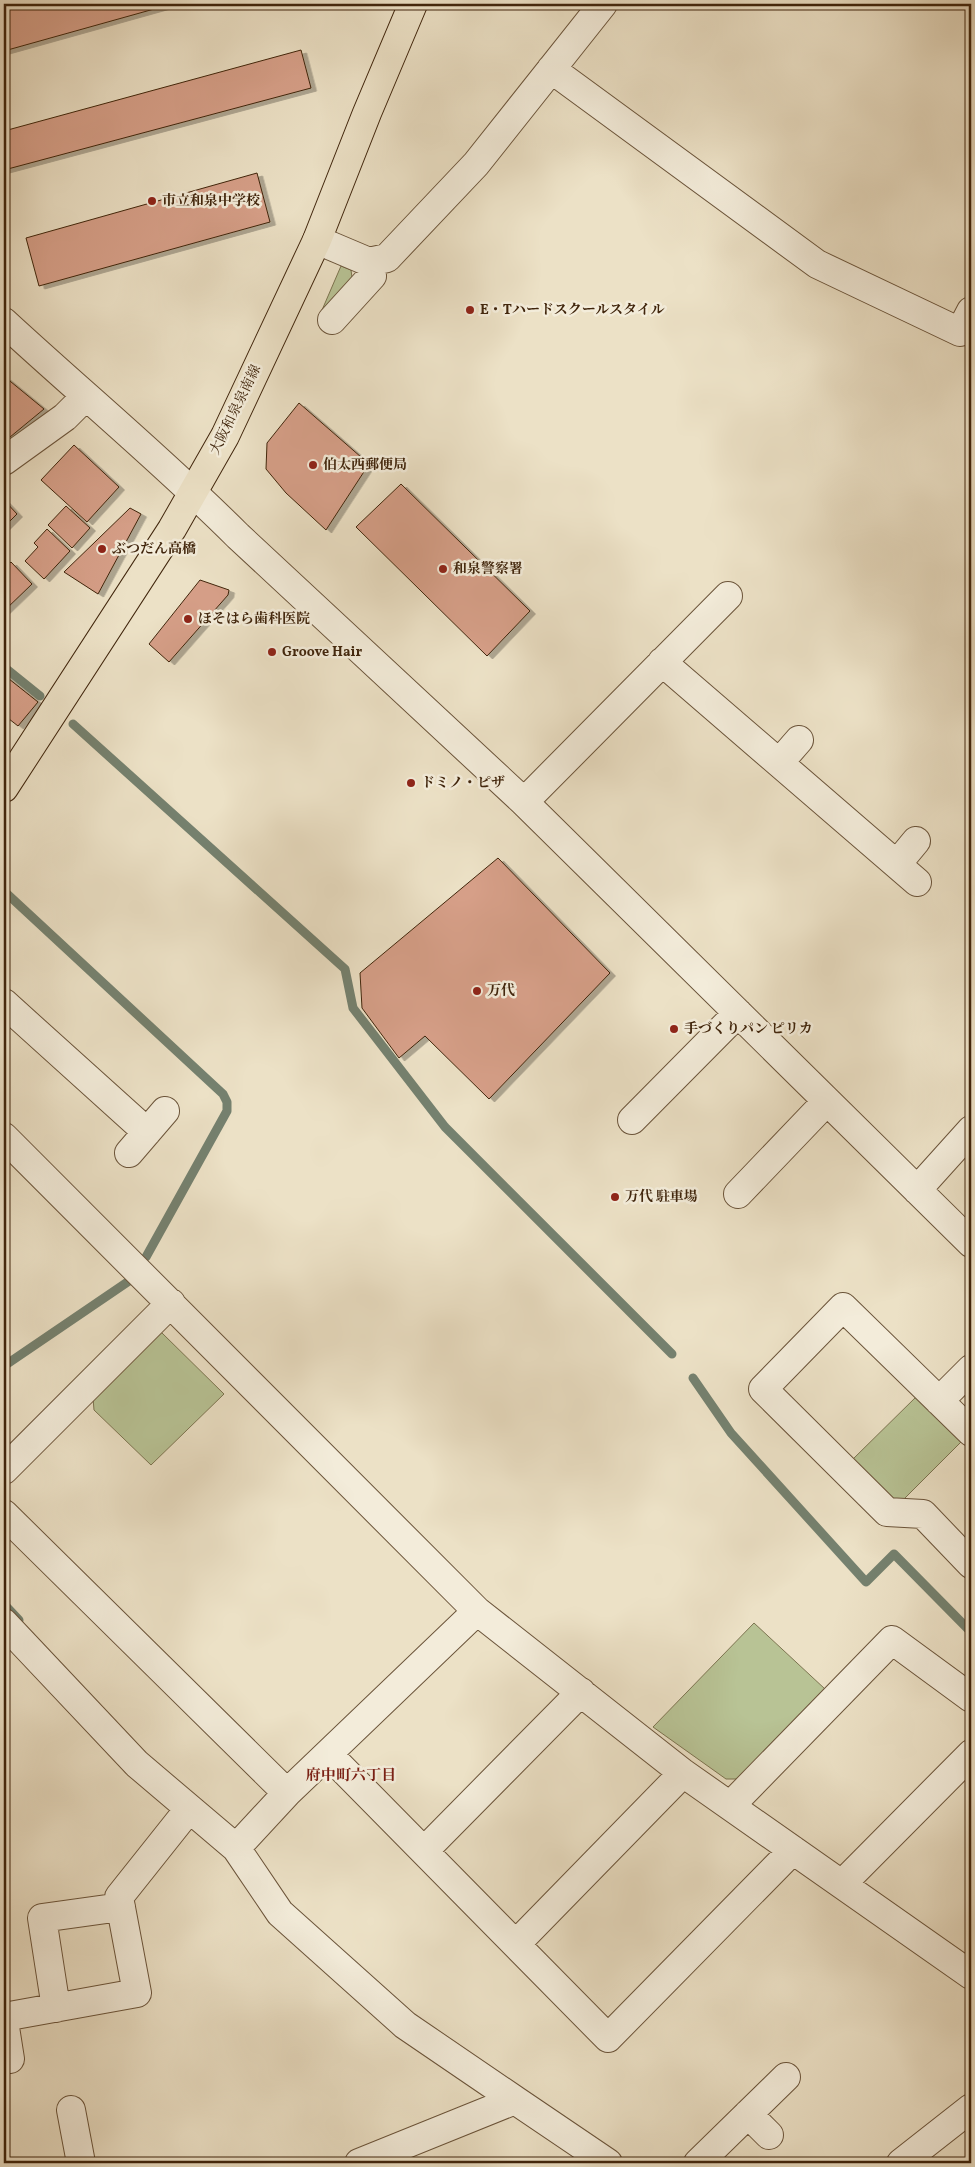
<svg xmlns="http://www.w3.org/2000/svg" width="975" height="2167" font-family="Vollkorn,'Noto Serif JP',serif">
<defs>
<filter id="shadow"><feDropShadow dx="5.5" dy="3" stdDeviation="0" flood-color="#0004"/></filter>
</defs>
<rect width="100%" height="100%" fill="#ece1c6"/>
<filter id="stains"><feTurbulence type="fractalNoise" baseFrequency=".004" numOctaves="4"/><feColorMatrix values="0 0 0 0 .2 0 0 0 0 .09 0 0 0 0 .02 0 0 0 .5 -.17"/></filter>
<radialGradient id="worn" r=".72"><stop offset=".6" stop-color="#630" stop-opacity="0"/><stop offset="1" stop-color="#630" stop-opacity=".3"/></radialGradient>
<path fill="#b8c395" stroke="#7c7450" d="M341 266 351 270 353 285 319 317Z
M160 1331 224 1394 151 1465 94 1410 93 1398Z
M918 1395 963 1440 903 1500 891 1499 851 1461Z
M754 1623 825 1689 738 1779H726L653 1727Z"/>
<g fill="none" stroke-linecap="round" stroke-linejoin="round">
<path stroke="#75816f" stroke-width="9" d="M4 667 40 696
M73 724 345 969 353 1008 445 1127 672 1354
M4 891 223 1094 227 1102V1111L146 1257
M4 1366 129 1281
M693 1378 731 1433 866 1582 894 1554 971 1632
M4 1604 19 1620"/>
</g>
<path fill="#d69f88" stroke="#40250c" filter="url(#shadow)" d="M4 4H172L4 51Z
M301 50 311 88 4 170V131Z
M257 173 270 222 39 286 26 238Z
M5 377 44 409 4 442V378Z
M299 403 369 464 326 530 286 493 266 469 267 443Z
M74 445 119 487 87 522 41 480Z
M401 484 530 611 487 656 356 527Z
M4 500 17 514 4 527Z
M66 506 90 528 72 548 48 525Z
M130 508 141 514 98 594 64 572Z
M47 529 70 551 44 579 25 561 38 547 34 543Z
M11 562 32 584 4 611V568Z
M200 580 229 590 228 595 169 662 149 644Z
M4 675 38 702 18 726 4 715Z
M498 858 610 973 489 1099 425 1036 399 1058 362 1008 360 973Z"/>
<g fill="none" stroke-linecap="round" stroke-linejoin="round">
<defs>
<path id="minor" d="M551 69 817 264 960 332 971 311
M317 240 369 262 387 258 476 164 603 4
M332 320 372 276 369 262
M4 322C82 394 163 461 238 536L524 802 971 1243
M4 461 65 417 85 397
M662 662 917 882
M779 763 799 740
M524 802 728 596
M897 864 916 841
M4 1003 147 1132
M632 1120 738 1013
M4 1137 477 1611 683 1773 971 1975
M129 1153 165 1111
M917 1190 971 1130
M738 1194 827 1101
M939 1401 971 1369
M971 1432 843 1307 763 1389 887 1512 923 1514 971 1564
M4 1470 171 1303
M4 1514 287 1793
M477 1611 287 1793 236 1848 280 1913 405 2025 515 2100
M4 1623 137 1764 236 1848
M328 1754 608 2038 793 1850
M730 1806 892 1640 971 1698
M424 1851 581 1692
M842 1884 971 1754
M516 1944 683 1773
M56 2008 42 1918 121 1907
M4 2017 137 1993 119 1897 189 1809
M4 2021 10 2059
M71 2110 81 2163
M748 2114 769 2135
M359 2163 515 2100 608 2163
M698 2163 786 2077
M901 2163 971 2108"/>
<path id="major" d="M4 788 172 529 225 436 317 240 367 113 413 4"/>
</defs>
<use href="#minor" stroke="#6b543a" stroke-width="30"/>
<use href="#major" stroke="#40250c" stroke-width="30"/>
<use href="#minor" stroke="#f3ecda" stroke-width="28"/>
<use href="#major" stroke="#ece1c6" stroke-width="28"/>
</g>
<g fill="#8f2418" stroke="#f3ecda" stroke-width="2">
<circle cx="152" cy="201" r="5"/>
<circle cx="470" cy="310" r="5"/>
<circle cx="313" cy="465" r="5"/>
<circle cx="102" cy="549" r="5"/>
<circle cx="443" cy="569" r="5"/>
<circle cx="188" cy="619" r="5"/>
<circle cx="272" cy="652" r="5"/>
<circle cx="411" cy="783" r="5"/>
<circle cx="477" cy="991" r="5"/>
<circle cx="674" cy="1029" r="5"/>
<circle cx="615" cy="1197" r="5"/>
</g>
<g text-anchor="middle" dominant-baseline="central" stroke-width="5" stroke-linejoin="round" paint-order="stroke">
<g font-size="14" font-weight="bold" fill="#40250c" stroke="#f3ecda" text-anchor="start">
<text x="162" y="201">市立和泉中学校</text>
<text x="480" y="310">E・Tハードスクールスタイル</text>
<text x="323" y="465">伯太西郵便局</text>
<text x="112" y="549">ぶつだん高橋</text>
<text x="453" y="569">和泉警察署</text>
<text x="198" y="619">ほそはら歯科医院</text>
<text x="282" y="652">Groove Hair</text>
<text x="421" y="783">ドミノ・ピザ</text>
<text x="487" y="991">万代</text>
<text x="684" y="1029">手づくりパン ピリカ</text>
<text x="625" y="1197">万代 駐車場</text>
</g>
<g font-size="14" fill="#40250c" stroke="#f3ecda">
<text transform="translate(236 410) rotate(-64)">大阪和泉泉南線</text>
</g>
<g font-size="15" font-weight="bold" fill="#7a1f14" stroke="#f3ecda">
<text x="351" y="1776">府中町六丁目</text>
</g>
</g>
<rect width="975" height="2167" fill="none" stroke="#ece1c6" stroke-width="20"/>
<rect x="5" y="5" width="965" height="2157" fill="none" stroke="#40250c" stroke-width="2.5"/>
<rect x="10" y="10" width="955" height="2147" fill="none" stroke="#40250c"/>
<rect width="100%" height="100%" filter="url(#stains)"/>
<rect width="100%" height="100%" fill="url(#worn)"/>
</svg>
